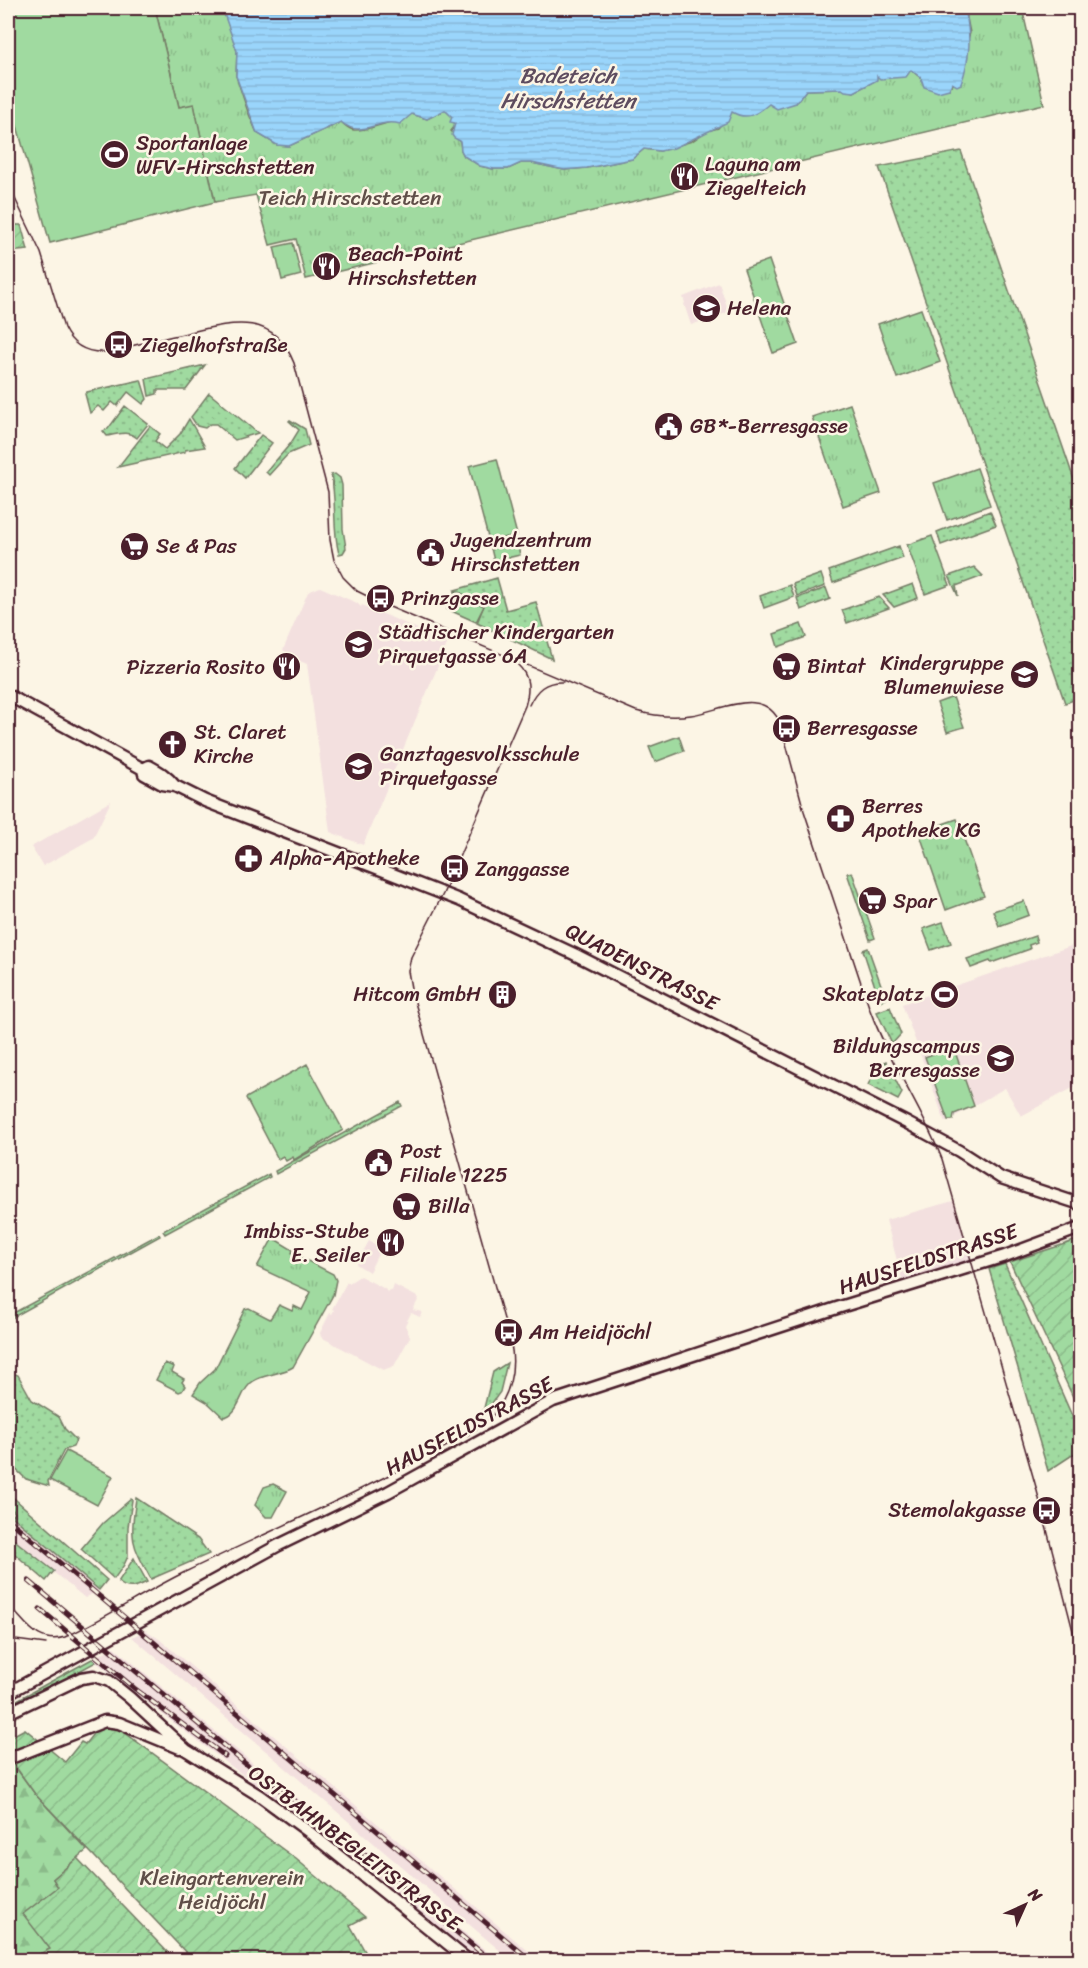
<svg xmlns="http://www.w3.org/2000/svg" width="1088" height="1968" font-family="Sriracha,sans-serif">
<defs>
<pattern id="grass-dots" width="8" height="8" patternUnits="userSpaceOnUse" patternTransform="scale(1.5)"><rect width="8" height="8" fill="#a0daa0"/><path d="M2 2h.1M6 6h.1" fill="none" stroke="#8bbb8a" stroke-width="1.8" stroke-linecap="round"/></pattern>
<pattern id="forest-firs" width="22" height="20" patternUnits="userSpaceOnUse" patternTransform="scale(1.5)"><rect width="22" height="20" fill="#a0daa0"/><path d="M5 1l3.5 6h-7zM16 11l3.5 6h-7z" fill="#8bbb8a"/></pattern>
<pattern id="park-tufts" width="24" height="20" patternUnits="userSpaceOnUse" patternTransform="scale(1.5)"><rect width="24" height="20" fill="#a0daa0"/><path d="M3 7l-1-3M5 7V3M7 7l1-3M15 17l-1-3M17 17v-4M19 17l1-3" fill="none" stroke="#8bbb8a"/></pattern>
<pattern id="garden-furrows" width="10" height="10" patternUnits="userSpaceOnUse" patternTransform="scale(1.5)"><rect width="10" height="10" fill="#a0daa0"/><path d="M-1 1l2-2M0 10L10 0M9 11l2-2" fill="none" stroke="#8bbb8a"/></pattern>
<pattern id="water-rules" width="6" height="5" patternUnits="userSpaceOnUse" patternTransform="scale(1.5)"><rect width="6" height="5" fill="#9ad5fb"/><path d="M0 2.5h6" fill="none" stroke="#86b6d7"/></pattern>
</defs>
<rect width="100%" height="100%" fill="#fcf5e5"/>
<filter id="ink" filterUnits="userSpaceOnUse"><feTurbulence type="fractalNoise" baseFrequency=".0167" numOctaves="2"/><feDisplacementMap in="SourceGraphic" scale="12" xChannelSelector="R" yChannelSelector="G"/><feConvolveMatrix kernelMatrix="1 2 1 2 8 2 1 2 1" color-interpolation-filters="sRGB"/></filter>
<g filter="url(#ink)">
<path fill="#f3e0df" d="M719 283 729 312 691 325 684 304 685 303 683 297Z
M320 587 357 603 361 607 362 605 448 642 363 845 330 832 307 664 285 655 286 652 283 650 308 592Z
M111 801 93 838 43 866 31 847Z
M1080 943V1084L1021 1116 1005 1088 945 1122 902 1004Z
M953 1201 973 1263 904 1286 886 1220Z
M369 1241 381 1248 369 1272 356 1264Z
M360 1276 385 1289 387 1292 389 1290 392 1291 394 1285 419 1298 413 1310 422 1312 420 1317 411 1313 405 1325 410 1337 394 1366 383 1370 321 1337 320 1333 330 1313 332 1314 334 1310 332 1309 347 1282 349 1283Z
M8 1512 86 1578 99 1590 85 1598 8 1535Z
M146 1630 159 1639 539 1960H511L132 1637Z
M114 1647 261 1770 374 1857 497 1960H478L355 1859 175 1724 92 1659Z"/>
<path fill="url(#grass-dots)" stroke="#757c66" stroke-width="1.5" d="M961 151 1080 497V698L1065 703 879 167Z
M205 365 186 390H157V394L149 396 146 379Z
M141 380 147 399 143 404 128 392 117 406 112 402 104 411 98 406 90 413 85 394 87 392Z
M209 393 254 430 258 433 235 440 216 424H210L205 428 197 426 191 417Z
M125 406 148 424 137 438C128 430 118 434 107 436L103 431 108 429Z
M189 419 205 447 185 450V452L118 467 150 426 160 434 155 441 165 449 180 434Z
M290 420 305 429 309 445 288 454 269 475 266 472 291 443 299 430 289 421Z
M261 435 272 443 245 478 235 468Z
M335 474 340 478 342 485 343 529 346 548 343 553 339 554C332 528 337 501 331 475Z
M990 511 996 525 941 545 937 532Z
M899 546 903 558 833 583 829 571Z
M974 567 983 576 956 586 958 596 949 576Z
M821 574 825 586 797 596 793 584Z
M497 578 506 610 536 602 552 659 477 623 484 605 455 590Z
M913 584 918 598 894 607 883 595Z
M790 585 794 597 764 608 760 596Z
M826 588 830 599 801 610 797 598Z
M879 597 889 608 847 623 842 610Z
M801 624 806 637 778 647 774 634Z
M852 872 875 938 870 940 847 873Z
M943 922 951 943 931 950 923 929Z
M1035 936 1037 942 1029 945 1030 949 991 963 990 961 971 968 967 959Z
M868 948 886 999 880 1002 863 950Z
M890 1007 901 1034 892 1044 877 1012Z
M886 1061 902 1093 898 1100 868 1085 878 1065Z
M400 1102 402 1106 276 1174 275 1171Z
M269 1174 270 1177 165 1234 163 1231Z
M159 1234 160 1236 8 1320V1316Z
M1005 1264 1080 1434V1450L1048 1471 989 1269Z
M507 1363 500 1392 484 1414 483 1412 493 1372Z
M15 1374 18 1375 32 1400 59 1417 65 1429 76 1440 73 1447 64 1450 48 1481 49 1486 26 1479 8 1462V1378Z
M8 1493 107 1580 99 1590 12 1516 15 1513 8 1504Z
M136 1498 198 1539 209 1554 151 1579C131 1542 130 1541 136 1498Z
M131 1499 132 1500 128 1527V1556L124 1565 114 1579 81 1549 103 1523Z
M8 1535 54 1571 46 1581 8 1548Z
M134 1558 147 1582C136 1587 129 1591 118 1582Z
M92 1659 96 1662 8 1710V1705Z"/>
<path fill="url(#forest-firs)" stroke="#757c66" stroke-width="1.5" d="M11 1761 35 1794 87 1850 53 1879 58 1887 50 1949 28 1960H8V1763Z"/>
<path fill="url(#park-tufts)" stroke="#757c66" stroke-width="1.5" d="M155 8H223L237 51 236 76 248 112 257 133 277 145 289 146 341 122C345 125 348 129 354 130 366 131 400 119 412 114L427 119 445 110 453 117 455 126 451 131 460 141 461 150 464 156 480 166 493 169H508L521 163H532L564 170 587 168 632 159 644 149 660 151 692 141 707 131 718 128 732 112 769 104 796 103 806 90 842 89 854 92 876 80 877 75 911 70 921 78 949 89 954 83 970 33 966 13 971 8H1022L1044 104 306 279 296 239 270 245 256 195 215 202 194 105 179 107Z
M769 260 798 344 773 353 744 269Z
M921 309 940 362 897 378 878 324Z
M850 404 881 493 843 506 812 417Z
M977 468 990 505 947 520 934 483Z
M932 536 950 585 925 594 907 545Z
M953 697 964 727 947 732 937 703Z
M957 819 984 896 946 910 919 832Z
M1024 901 1029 915 999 926 993 911Z
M307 1064 343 1130 294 1160 293 1157 286 1161 283 1156 278 1159 246 1098Z
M273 1238 293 1250 292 1253 333 1274 336 1280 333 1295 293 1367C280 1375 258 1374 249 1385 240 1394 238 1416 223 1417L207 1402 193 1394 200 1383 215 1369 245 1309 249 1308 270 1319 279 1305 292 1311 294 1306 302 1310 311 1292 257 1267Z
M165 1363 174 1367 172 1372 184 1379 182 1382 185 1386 182 1391 179 1392 156 1380Z
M273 1484 287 1491 273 1517H266L255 1505 264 1487Z"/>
<path fill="url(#garden-furrows)" stroke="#757c66" stroke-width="1.5" d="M8 195 16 217 13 219 16 225H21L28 250 8 252Z
M1080 1239V1412L1010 1262Z
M100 1725 121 1730 296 1859 365 1917 350 1925 370 1960H193L35 1794 8 1756V1738L25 1729 65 1762 81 1742 85 1744Z
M77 1858 175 1960H28L50 1949 23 1914 58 1887 53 1879Z"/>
<path fill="#a0daa0" stroke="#757c66" stroke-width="1.5" d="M8 8H155L179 107 194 104 215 202 50 243 12 108 14 107 8 92Z
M293 243 301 275 282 280 274 247Z
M497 459 517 535 489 541 469 466Z
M516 538 520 555 494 561 490 544Z
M455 591 484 606 476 622 447 609Z
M679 736 684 751 655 762 649 747Z
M953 1046 974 1106 954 1114 953 1120H948L925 1057Z
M66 1451 113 1476 97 1505 50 1480Z"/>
<path fill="url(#water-rules)" stroke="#7a8ca8" stroke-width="1.5" d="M222 8H971L966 13C971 40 970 58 961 84L957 86 952 83 949 89 938 92 924 87 921 78 911 70 906 77 880 79 877 76V80L854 92 845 91 842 89 806 90 796 103 777 109 769 104C757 114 747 121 732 112L728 122 674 148 660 151 644 149 632 159 587 168 564 170 532 163H521L508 169H494L480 166 464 156 461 150 460 141 454 138 452 135 455 123 450 122 452 117 445 110 427 119 412 114 400 124C377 117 363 140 341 122L289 146 277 145 257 133 236 76 237 51Z"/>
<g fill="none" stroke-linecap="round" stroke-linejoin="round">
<defs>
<path id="secondary" d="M8 695 143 769 144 774 162 784 175 786 205 801 459 900 574 954 907 1123 959 1151 1001 1178 1080 1204
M143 769 149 766C160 772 167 776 175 786
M8 1693 279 1545 388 1492 553 1401 837 1308 1005 1256 1080 1228
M8 1713 81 1678 94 1676 109 1681 130 1698 186 1750 260 1796 309 1832 468 1960
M8 1759 105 1721 119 1723 180 1748"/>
</defs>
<use href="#secondary" stroke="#4a1f2b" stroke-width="15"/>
<use href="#secondary" stroke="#fcf5e5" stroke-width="10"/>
<path stroke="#4a1f2b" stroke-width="1.5" d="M8 184 41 253 64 328C72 345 86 353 105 352 132 346 159 339 187 333 230 323 273 310 294 363L328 492 330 540 334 560 343 577 357 591 385 605 636 711C654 716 672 718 691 715 721 711 765 684 781 725L804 811 870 1010C889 1062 922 1108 942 1159L1036 1487 1080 1658
M529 705C536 690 545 681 563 682
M8 1605C25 1620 36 1646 65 1637 106 1618 144 1592 185 1572 261 1535 339 1502 414 1462 440 1449 472 1437 492 1416 510 1396 516 1369 511 1344L411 988 408 971 411 957 443 894 525 706C530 689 530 676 517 664
M8 1639 46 1644"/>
<defs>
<path id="rail" d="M8 1519 530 1960
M29 1581 248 1766 354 1846 490 1960
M40 1609 134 1688 225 1756"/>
</defs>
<use href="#rail" stroke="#4a1f2b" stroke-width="5"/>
<use href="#rail" stroke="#fcf5e5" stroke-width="3" stroke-dasharray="9" stroke-linecap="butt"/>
</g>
</g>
<defs>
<symbol id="stadium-disc" viewBox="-11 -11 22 22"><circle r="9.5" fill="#4a1f2b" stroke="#fcf5e5"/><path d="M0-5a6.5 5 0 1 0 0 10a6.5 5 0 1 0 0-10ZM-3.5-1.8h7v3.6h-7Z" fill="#fff"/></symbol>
<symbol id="restaurant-disc" viewBox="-11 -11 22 22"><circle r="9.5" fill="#4a1f2b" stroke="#fcf5e5"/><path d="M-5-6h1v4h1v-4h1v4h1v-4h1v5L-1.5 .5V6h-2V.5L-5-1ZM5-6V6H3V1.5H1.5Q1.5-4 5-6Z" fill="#fff"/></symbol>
<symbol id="school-disc" viewBox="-11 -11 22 22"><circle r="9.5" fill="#4a1f2b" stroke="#fcf5e5"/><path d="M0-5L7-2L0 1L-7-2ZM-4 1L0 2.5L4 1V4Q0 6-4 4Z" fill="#fff"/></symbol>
<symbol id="bus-disc" viewBox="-11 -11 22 22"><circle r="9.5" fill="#4a1f2b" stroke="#fcf5e5"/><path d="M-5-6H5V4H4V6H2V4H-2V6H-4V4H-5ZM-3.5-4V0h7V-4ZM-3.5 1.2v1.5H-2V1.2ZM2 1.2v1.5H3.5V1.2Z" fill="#fff"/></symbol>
<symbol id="civic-disc" viewBox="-11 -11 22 22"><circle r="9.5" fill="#4a1f2b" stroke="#fcf5e5"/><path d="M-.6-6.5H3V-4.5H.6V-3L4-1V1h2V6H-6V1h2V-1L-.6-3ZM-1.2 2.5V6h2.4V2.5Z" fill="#fff"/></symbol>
<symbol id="supermarket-disc" viewBox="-11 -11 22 22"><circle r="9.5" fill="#4a1f2b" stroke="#fcf5e5"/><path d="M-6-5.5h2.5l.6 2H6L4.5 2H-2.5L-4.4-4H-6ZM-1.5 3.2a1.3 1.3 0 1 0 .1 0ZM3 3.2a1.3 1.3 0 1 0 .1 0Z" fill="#fff"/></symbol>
<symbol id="church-disc" viewBox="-11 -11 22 22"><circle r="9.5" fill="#4a1f2b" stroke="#fcf5e5"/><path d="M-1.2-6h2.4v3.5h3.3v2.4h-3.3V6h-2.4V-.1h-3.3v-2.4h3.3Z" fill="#fff"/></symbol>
<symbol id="pharmacy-disc" viewBox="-11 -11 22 22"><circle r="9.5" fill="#4a1f2b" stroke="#fcf5e5"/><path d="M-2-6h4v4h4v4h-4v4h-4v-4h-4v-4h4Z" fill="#fff"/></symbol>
<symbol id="building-disc" viewBox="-11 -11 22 22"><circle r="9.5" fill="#4a1f2b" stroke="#fcf5e5"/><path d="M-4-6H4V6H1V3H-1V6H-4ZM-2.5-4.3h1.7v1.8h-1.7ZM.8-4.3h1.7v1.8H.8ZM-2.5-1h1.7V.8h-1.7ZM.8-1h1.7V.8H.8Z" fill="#fff"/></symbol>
</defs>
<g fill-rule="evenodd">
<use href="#stadium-disc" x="98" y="138" width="33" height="33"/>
<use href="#restaurant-disc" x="668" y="160" width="33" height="33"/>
<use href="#restaurant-disc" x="310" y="250" width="33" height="33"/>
<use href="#school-disc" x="690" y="292" width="33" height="33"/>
<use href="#bus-disc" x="102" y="328" width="33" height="33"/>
<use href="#civic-disc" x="652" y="410" width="33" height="33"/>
<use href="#supermarket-disc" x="118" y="530" width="33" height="33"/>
<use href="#civic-disc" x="414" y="536" width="33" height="33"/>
<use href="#bus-disc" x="364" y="582" width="33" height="33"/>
<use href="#school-disc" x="342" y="628" width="33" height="33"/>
<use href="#supermarket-disc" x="770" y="650" width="33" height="33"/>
<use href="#restaurant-disc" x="270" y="650" width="33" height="33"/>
<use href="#school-disc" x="1008" y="658" width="33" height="33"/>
<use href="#bus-disc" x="770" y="712" width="33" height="33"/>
<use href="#church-disc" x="156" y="728" width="33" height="33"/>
<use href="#school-disc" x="342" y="750" width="33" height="33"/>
<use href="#pharmacy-disc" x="824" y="802" width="33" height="33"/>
<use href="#pharmacy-disc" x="232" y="842" width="33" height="33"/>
<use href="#bus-disc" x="438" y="852" width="33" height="33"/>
<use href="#supermarket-disc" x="856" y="884" width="33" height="33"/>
<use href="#building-disc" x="486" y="978" width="33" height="33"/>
<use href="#stadium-disc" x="928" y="978" width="33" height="33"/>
<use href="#school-disc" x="984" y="1042" width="33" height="33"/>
<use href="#civic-disc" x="362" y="1146" width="33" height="33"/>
<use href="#supermarket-disc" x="390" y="1190" width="33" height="33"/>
<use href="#restaurant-disc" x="374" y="1226" width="33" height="33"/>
<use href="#bus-disc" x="492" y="1316" width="33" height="33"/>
<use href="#bus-disc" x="1030" y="1494" width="33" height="33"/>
</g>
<g text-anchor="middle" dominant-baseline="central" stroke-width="5" stroke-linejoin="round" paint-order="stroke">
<g font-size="21" fill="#4a1f2b" stroke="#fcf5e5" text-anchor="start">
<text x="136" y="143">Sportanlage<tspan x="136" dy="24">WFV-Hirschstetten</tspan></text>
<text x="705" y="164">Laguna am<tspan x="705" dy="24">Ziegelteich</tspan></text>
<text x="348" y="254">Beach-Point<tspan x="348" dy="24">Hirschstetten</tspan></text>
<text x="727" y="308">Helena</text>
<text x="140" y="345">Ziegelhofstraße</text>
<text x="690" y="426">GB*-Berresgasse</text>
<text x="451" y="540">Jugendzentrum<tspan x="451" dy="24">Hirschstetten</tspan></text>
<text x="156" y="546">Se &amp; Pas</text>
<text x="401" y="598">Prinzgasse</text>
<text x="379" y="632">Städtischer Kindergarten<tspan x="379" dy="24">Pirquetgasse 6A</tspan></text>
<text x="1004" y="663" text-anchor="end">Kindergruppe<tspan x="1004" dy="24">Blumenwiese</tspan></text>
<text x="807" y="666">Bintat</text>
<text x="265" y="667" text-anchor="end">Pizzeria Rosito</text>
<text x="807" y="728">Berresgasse</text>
<text x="194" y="732">St. Claret<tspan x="194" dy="24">Kirche</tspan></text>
<text x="380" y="754">Ganztagesvolksschule<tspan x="380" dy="24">Pirquetgasse</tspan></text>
<text x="862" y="806">Berres<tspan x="862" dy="24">Apotheke KG</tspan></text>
<text x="270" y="858">Alpha-Apotheke</text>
<text x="475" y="869">Zanggasse</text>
<text x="893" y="901">Spar</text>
<text x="481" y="994" text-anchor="end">Hitcom GmbH</text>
<text x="924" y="994" text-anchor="end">Skateplatz</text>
<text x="980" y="1046" text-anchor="end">Bildungscampus<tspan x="980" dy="24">Berresgasse</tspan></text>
<text x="400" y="1151">Post<tspan x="400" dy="24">Filiale 1225</tspan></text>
<text x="428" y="1206">Billa</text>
<text x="369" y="1231" text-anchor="end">Imbiss-Stube<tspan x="369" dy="24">E. Seiler</tspan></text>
<text x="529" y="1332">Am Heidjöchl</text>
<text x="1026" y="1510" text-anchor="end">Stemolakgasse</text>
</g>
<g font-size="21" fill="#604e48" stroke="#fcf5e5">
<text x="350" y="198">Teich Hirschstetten</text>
<text x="222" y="1878">Kleingartenverein<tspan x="222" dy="24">Heidjöchl</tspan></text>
</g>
<g font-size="21" fill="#4a1f2b" stroke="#fcf5e5">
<text transform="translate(642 967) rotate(27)">QUADENSTRASSE</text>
<text transform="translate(928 1259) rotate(-18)">HAUSFELDSTRASSE</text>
<text transform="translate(469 1426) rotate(-28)">HAUSFELDSTRASSE</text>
<text transform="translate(355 1848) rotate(37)">OSTBAHNBEGLEITSTRASSE</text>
</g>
<g font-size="22" font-style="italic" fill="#5e4c5f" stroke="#fcf5e5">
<text x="568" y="75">Badeteich<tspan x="568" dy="25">Hirschstetten</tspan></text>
</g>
</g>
<rect width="1088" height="1968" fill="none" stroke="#fcf5e5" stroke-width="30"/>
<rect x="15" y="15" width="1058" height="1938" fill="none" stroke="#4a1f2b" stroke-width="2" filter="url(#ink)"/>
<g transform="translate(1025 1905) rotate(45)" stroke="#fcf5e5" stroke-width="4.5" paint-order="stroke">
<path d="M0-4.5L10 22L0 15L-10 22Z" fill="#4a1f2b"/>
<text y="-9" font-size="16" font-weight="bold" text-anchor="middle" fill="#4a1f2b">N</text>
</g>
</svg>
